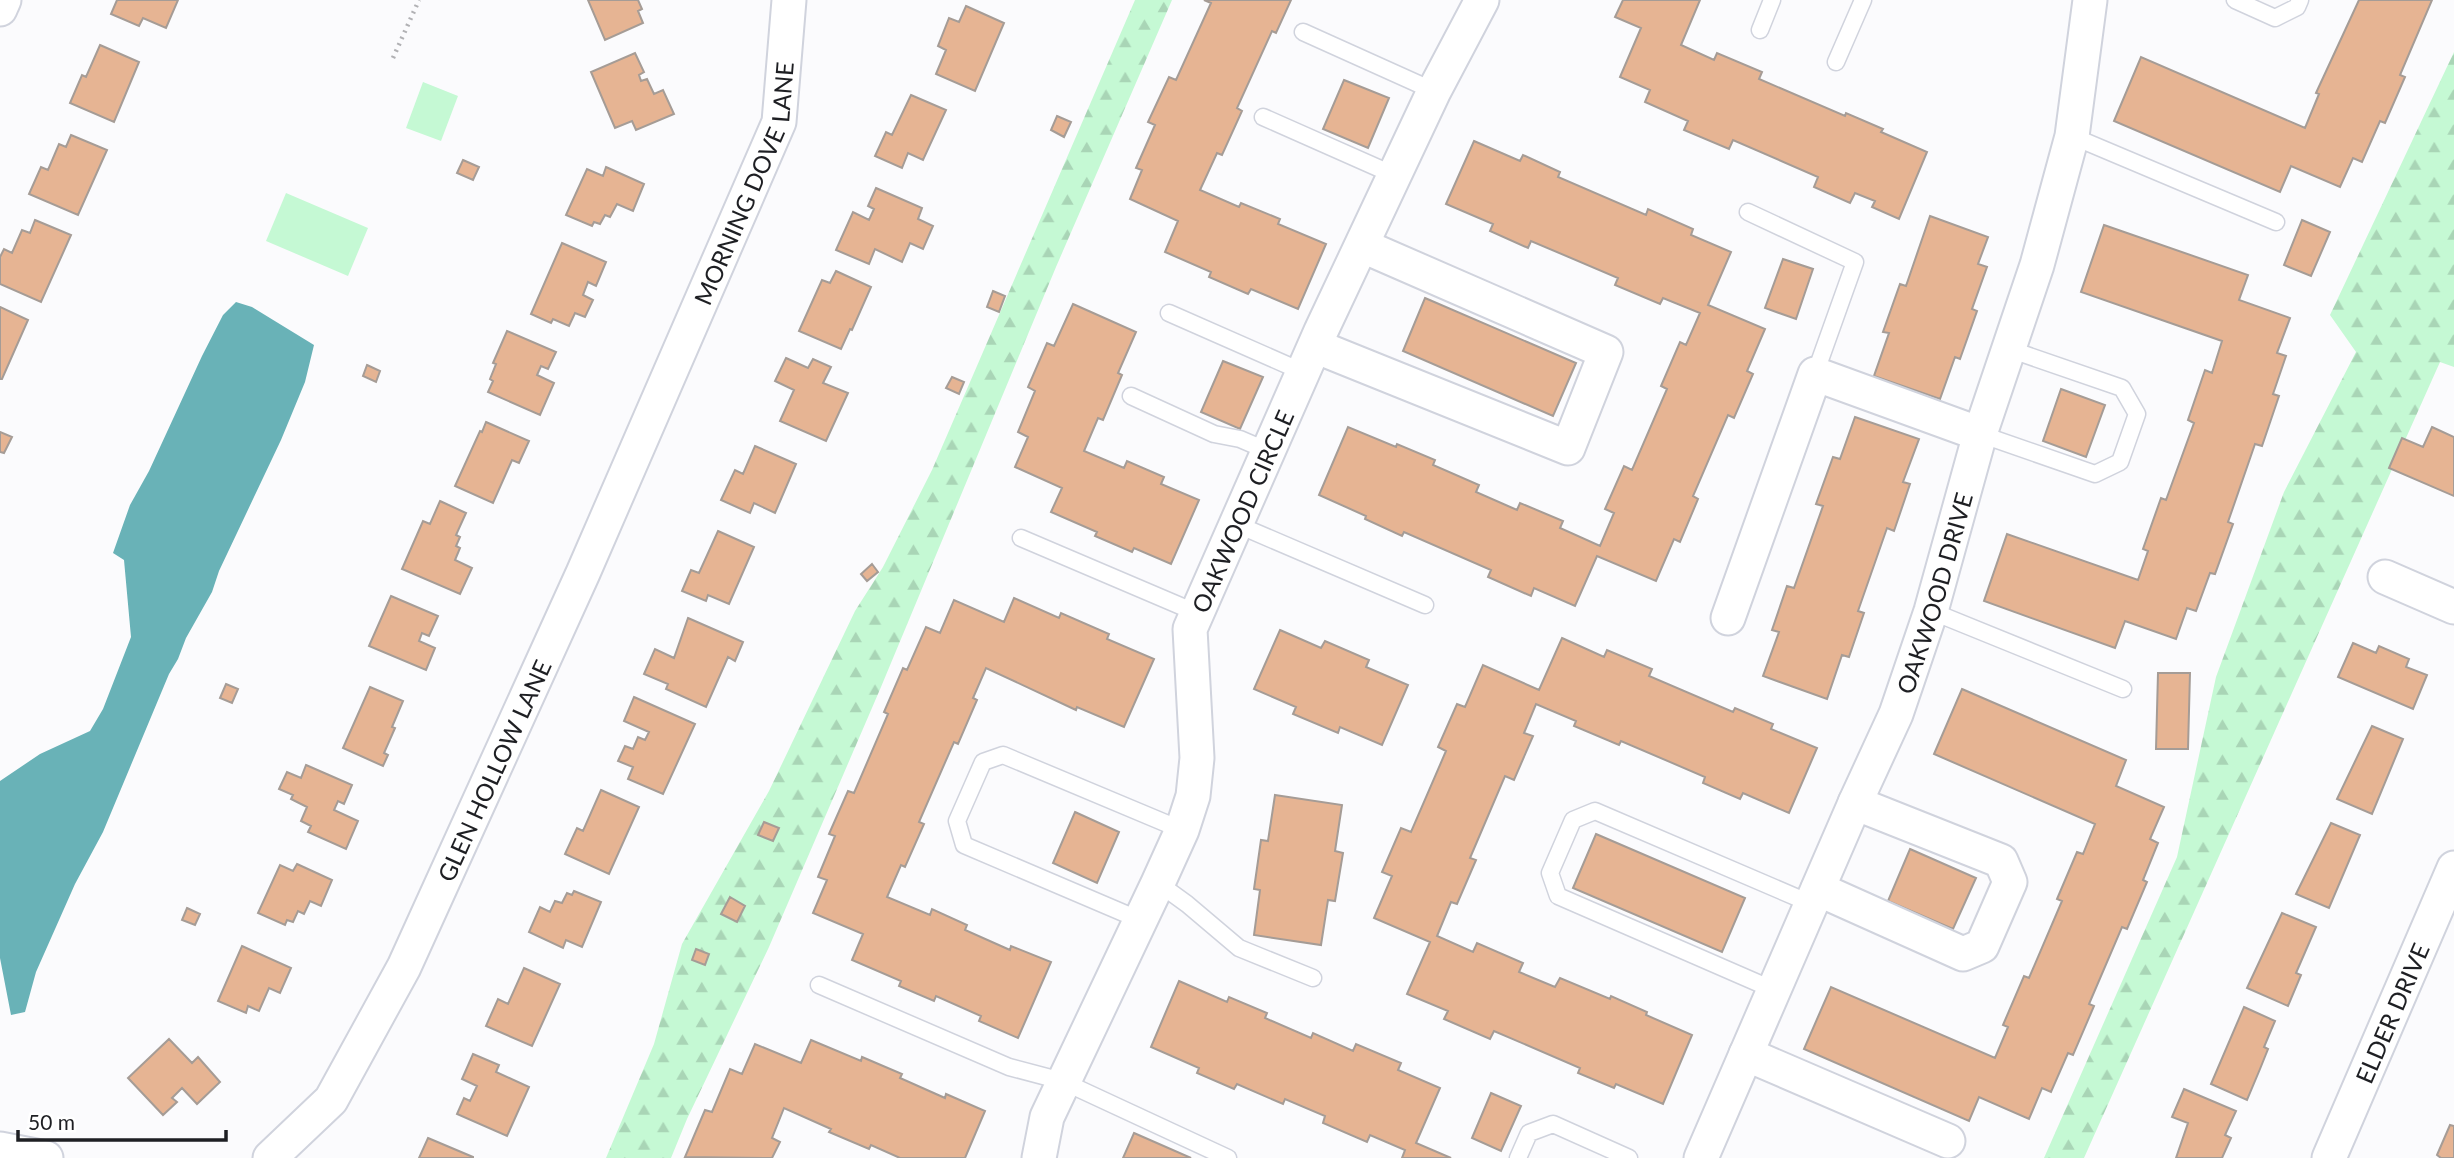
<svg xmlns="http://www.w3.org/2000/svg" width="2454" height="1158" font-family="Lato,sans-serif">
<defs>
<pattern id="forest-firs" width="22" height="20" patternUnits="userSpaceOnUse" patternTransform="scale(1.75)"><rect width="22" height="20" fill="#c5f9d4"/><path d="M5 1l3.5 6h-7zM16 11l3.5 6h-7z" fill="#a9d5b6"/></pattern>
</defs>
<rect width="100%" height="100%" fill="#fbfbfd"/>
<path fill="url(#forest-firs)" d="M1135 0H1172L1056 267 881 687 769 947 687 1119 671 1158H606L654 1044 682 944 769 791 855 611 883 567 932 470Z
M2454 52V367L2440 362 2084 1158H2044L2177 857 2216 677 2284 492 2356 352 2330 315Z"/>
<path fill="#c5f9d4" d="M423 82 458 96 441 141 406 128Z
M286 193 368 228 348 276 266 241Z"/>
<path fill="#69b2b7" d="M236 302 252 307 314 345 305 382 281 440 219 571 212 592 186 638 178 659 169 674 103 832 75 884 36 972 25 1012 11 1015 0 958V781L40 754 90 731 103 709 131 637 124 560 113 553 130 505 149 471 202 356 223 315Z"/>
<path fill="#e6b493" stroke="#a59c96" stroke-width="2" d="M117 0H178L166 28 143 18 139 26 111 14Z
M588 0H638L642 9 638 11 643 23 605 40Z
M1204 0H1291L1276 33 1272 31 1237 108 1242 111 1222 155 1217 153 1200 190 1239 207 1241 203 1280 219 1278 224 1326 244 1298 309 1251 289 1248 294 1209 277 1211 272 1165 252 1178 221 1130 199 1142 170 1136 168 1155 125 1148 122 1169 77 1176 80 1211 3Z
M1623 0H1700L1681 45 1714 60 1717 53 1762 72 1759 79 1845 116 1846 113 1883 129 1881 132 1927 152 1899 219 1872 207 1875 201 1855 193 1850 203 1814 187 1818 177 1733 140 1729 149 1684 130 1688 121 1645 102 1650 90 1620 77 1641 28 1615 17Z
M2359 0H2432L2400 75 2405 77 2385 123 2380 121 2362 162 2353 158 2340 187 2291 166 2280 192 2114 121 2141 57 2305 128 2319 94 2316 93Z
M966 6 1004 23 975 91 936 74 946 50 938 46 949 18 959 22Z
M100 45 139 62 114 122 70 103 82 75 86 77Z
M635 53 644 72 639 75 641 81 647 79 654 94 663 90 674 114 636 130 632 121 615 128 591 72Z
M1344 80 1389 98 1368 148 1323 129Z
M911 95 946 110 923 160 908 153 902 168 875 156 886 132 892 135Z
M1057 116 1071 122 1064 137 1051 130Z
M71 135 107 150 78 215 29 194 41 167 48 170 59 144 66 147Z
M1474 141 1520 161 1523 155 1560 172 1558 177 1646 215 1648 209 1693 229 1691 235 1731 252 1708 305 1765 329 1747 371 1753 374 1734 418 1728 415 1693 496 1698 499 1680 542 1674 539 1656 581 1597 556 1575 606 1534 588 1531 596 1488 577 1491 570 1404 532 1402 536 1365 519 1366 516 1319 495 1348 427 1396 447 1397 444 1435 460 1433 465 1479 485 1476 492 1517 510 1520 503 1563 521 1560 528 1600 546 1614 513 1605 509 1624 466 1632 470 1667 389 1661 386 1680 342 1686 345 1700 313 1663 298 1660 304 1615 285 1618 278 1531 241 1528 248 1490 231 1493 224 1446 204Z
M463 160 479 167 473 180 457 173Z
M606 167 644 184 633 211 617 204 610 217 605 215 600 224 594 222 592 226 566 215 587 169 603 176Z
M876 188 922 208 918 219 933 226 923 249 910 243 902 262 875 249 869 264 836 250 853 212 869 220 874 209 868 206Z
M1930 216 1988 237 1978 264 1987 267 1972 309 1977 311 1960 359 1955 357 1940 399 1874 376 1889 333 1883 332 1900 284 1906 286Z
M35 220 71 235 41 302 0 284V257L4 249 12 253 22 230 30 233Z
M2302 220 2330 232 2311 276 2284 265Z
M2104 225 2248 275 2239 300 2290 318 2277 353 2286 356 2273 394 2279 396 2262 446 2255 444 2228 522 2233 524 2215 574 2210 573 2196 611 2187 608 2176 639 2125 621 2115 648 1984 601 2007 534 2138 580 2148 551 2143 549 2161 498 2166 500 2194 423 2188 420 2205 370 2212 373 2222 341 2081 292Z
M562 243 606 262 596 286 588 282 583 295 593 300 585 317 575 313 569 326 553 319 551 323 531 314Z
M1783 259 1813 269 1796 319 1765 308Z
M836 271 871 287 852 330 850 329 841 349 799 331 822 280 830 283Z
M993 291 1005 296 999 312 987 307Z
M1425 298 1576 363 1553 416 1403 351Z
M1073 304 1136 332 1118 373 1122 375 1103 420 1098 418 1084 451 1124 468 1127 461 1164 477 1161 484 1199 500 1171 564 1134 548 1132 552 1095 536 1097 532 1051 512 1062 488 1015 467 1028 437 1018 432 1035 391 1028 387 1047 343 1054 346Z
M0 307 28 320 2 379H0Z
M507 331 556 352 548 369 541 366 537 375 554 383 540 415 488 392 493 381 490 379 496 364 493 363Z
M786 358 808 368 813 359 831 367 823 383 848 393 826 441 780 421 794 390 775 381Z
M1223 361 1263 377 1240 429 1201 412Z
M367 365 380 371 376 382 363 376Z
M952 377 964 382 959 394 946 388Z
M2061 389 2105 405 2086 457 2043 441Z
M1855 417 1919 439 1903 482 1910 484 1894 531 1887 528 1858 611 1864 613 1849 657 1842 655 1827 699 1763 676 1779 632 1772 630 1787 586 1794 588 1823 506 1816 504 1833 457 1840 459Z
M486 422 529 441 519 463 512 460 493 503 455 486 480 431 482 432Z
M2432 427 2454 437V496L2389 468 2402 438 2423 447Z
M0 432 12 437 4 453 0 452Z
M755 446 796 464 775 513 754 503 750 513 721 500 735 470 743 474Z
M440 501 466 513 456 535 460 537 456 546 460 548 455 560 472 568 460 594 402 569 423 521 430 524Z
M718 531 754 547 729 604 708 595 706 601 682 591 691 570 699 573Z
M872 564 878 572 867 581 861 574Z
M391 596 438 616 429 636 422 633 419 641 435 648 426 670 369 646Z
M1014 598 1059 618 1061 613 1109 634 1107 639 1154 659 1124 727 1077 707 1076 710 986 668 973 698 977 700 958 744 954 742 919 822 924 824 905 867 901 865 887 897 930 915 932 909 967 925 965 930 1010 950 1011 946 1051 962 1018 1038 979 1021 981 1016 936 996 934 1001 899 986 901 981 852 960 863 934 813 913 827 880 818 877 835 836 829 834 848 791 854 793 888 714 884 712 903 668 907 670 926 627 940 633 954 600 1004 622Z
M688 618 743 642 735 661 728 657 706 707 666 689 668 684 644 674 655 649 674 658Z
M1280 630 1321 648 1325 641 1369 660 1366 667 1408 685 1382 745 1340 727 1338 733 1293 714 1296 707 1254 689Z
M1562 638 1604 657 1607 650 1652 669 1649 676 1733 712 1735 708 1773 724 1771 729 1817 748 1789 813 1743 793 1740 799 1703 783 1705 777 1621 741 1619 745 1574 726 1576 721 1536 704 1524 733 1533 736 1514 780 1505 776 1470 858 1476 860 1457 904 1451 902 1437 936 1473 952 1477 943 1523 963 1519 972 1555 987 1560 978 1610 999 1611 996 1647 1012 1646 1015 1692 1035 1663 1104 1616 1084 1614 1088 1578 1073 1580 1068 1494 1031 1490 1039 1444 1019 1448 1011 1407 994 1430 942 1374 918 1392 876 1382 872 1401 828 1411 832 1446 751 1438 747 1457 704 1465 707 1483 665 1539 690Z
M2353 643 2376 653 2379 646 2409 659 2406 667 2427 675 2413 709 2338 677Z
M2158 673H2190L2188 749H2156Z
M226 684 238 689 232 703 220 698Z
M370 687 403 701 392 727 395 728 384 753 388 755 383 766 343 748Z
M1962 689 2126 760 2116 786 2164 807 2150 839 2158 843 2143 880 2147 882 2127 929 2122 927 2089 1004 2094 1006 2073 1055 2068 1053 2051 1092 2042 1088 2029 1119 1979 1097 1969 1121 1804 1049 1831 987 1995 1058 2008 1027 2003 1025 2024 976 2029 978 2062 901 2057 899 2077 852 2083 854 2095 824 1934 754Z
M634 697 695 724 663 794 628 779 633 767 618 761 625 746 633 749 638 737 645 740 649 732 624 721Z
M2372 726 2403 739 2372 814 2337 799Z
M306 765 352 785 344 804 338 801 334 810 358 821 346 849 308 832 311 826 301 821 307 807 291 799 293 795 279 789 287 772 301 778Z
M601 790 639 807 609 874 565 854 577 828 583 831Z
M1275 795 1342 805 1335 851 1343 853 1335 901 1328 900 1321 945 1254 935 1260 890 1254 889 1261 840 1268 841Z
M1075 812 1119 832 1097 883 1053 863Z
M764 822 779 828 773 841 758 835Z
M2331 823 2360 835 2329 908 2296 894Z
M1596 834 1745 898 1722 952 1573 888Z
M1910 849 1976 878 1953 929 1888 901Z
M297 864 332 880 321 906 310 901 304 914 298 911 293 922 287 920 285 925 258 913 280 865 293 871Z
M574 891 601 902 582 947 566 940 563 948 529 932 540 907 550 912 555 901 562 903 567 893 572 895Z
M730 897 745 906 737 922 721 914Z
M187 908 200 914 195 925 182 920Z
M2282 913 2316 927 2296 973 2301 975 2288 1006 2247 988Z
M242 946 291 968 280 993 269 988 259 1011 248 1006 246 1013 218 1001Z
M696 949 709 954 705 965 692 960Z
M524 968 560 984 532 1046 486 1026 498 999 508 1004Z
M1179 981 1227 1002 1229 997 1267 1013 1265 1018 1311 1038 1313 1033 1353 1051 1356 1044 1401 1063 1398 1070 1440 1088 1416 1143 1451 1158H1402L1405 1150 1370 1135 1367 1142 1323 1123 1325 1116 1285 1099 1283 1104 1237 1084 1234 1089 1197 1073 1199 1068 1151 1047Z
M2244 1007 2275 1021 2264 1047 2268 1049 2260 1069 2247 1100 2211 1084Z
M169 1039 192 1063 198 1057 220 1082 197 1104 182 1088 172 1098 177 1102 163 1115 128 1078Z
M811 1040 861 1061 862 1057 902 1074 900 1078 945 1098 946 1094 985 1111 965 1158H900L871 1145 869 1149 829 1132 831 1129 784 1108 772 1138 780 1142 772 1158 685 1157 705 1110 712 1112 730 1069 742 1074 755 1044 801 1063Z
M473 1054 499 1065 496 1072 529 1087 507 1136 457 1114 464 1098 470 1101 477 1086 462 1079Z
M2184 1089 2236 1111 2225 1135 2231 1138 2222 1158H2176L2188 1123 2172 1117Z
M1491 1093 1521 1106 1501 1151 1472 1138Z
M2450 1125 2454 1126V1158H2441L2437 1155Z
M1134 1133 1191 1158H1123Z
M428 1138 473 1157V1158H419Z"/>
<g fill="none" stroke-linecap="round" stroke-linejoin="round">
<defs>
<path id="lane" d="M2235 0 2275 18 2297 7 2300 0
M1760 30 1772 0
M1303 32 1434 91
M1836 62 1863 0
M1263 117 1394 175
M2072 136 2276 222
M1748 212 1855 262 1815 374
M1169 313 1303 372
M1131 396 1214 434 1240 439 1268 451
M1980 434 2095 474 2120 462 2137 414 2122 388 2009 349
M1236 524 1425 605
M1021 538 1197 613
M1931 611 2123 689
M1158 883 1187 904 1239 948 1313 978
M1140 920 964 845 957 821 983 762 1003 755 1182 830
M819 985 1009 1067 1062 1081 1228 1158
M1774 990 1558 896 1550 873 1573 820 1595 811 1812 904
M1518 1158 1529 1133 1553 1124 1629 1158"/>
<g id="street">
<path d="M0 9 4 0"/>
<path d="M1315 346 1568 448 1606 352 1363 246"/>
<path d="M2385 577 2454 607"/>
<path d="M1728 618 1815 374 1980 434"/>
<path d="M1818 889 1963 954 1982 946 2010 882 2001 861 1855 803"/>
<path d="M1746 1054 1948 1141"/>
<path d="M0 1149 46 1158"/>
<path id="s1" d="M270 1158 331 1100 404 967 583 573 779 122 789 0"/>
<path id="s2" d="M1039 1158 1047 1117 1158 883 1182 830 1193 796 1197 758 1190 629 1321 331 1434 91 1482 0"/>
<path id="s3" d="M1701 1158 1855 803 1896 714 1931 611 1980 434 2037 265 2072 136 2090 0"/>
<path id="s4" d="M2329 1158 2454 868"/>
</g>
</defs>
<use href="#lane" stroke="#d0d3dd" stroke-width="19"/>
<use href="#street" stroke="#d0d3dd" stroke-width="37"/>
<path stroke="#b1b1b4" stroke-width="4.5" stroke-dasharray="2 5" stroke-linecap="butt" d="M393 58 419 0"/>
<use href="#lane" stroke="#fff" stroke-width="16"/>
<use href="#street" stroke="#fff" stroke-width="33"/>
</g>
<g text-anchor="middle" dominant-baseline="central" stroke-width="5" stroke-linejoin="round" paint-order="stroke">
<g font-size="24" fill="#1e1f23" stroke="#fff">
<text stroke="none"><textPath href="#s1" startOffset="1092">MORNING DOVE LANE</textPath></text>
<text stroke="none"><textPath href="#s2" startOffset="691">OAKWOOD CIRCLE</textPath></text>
<text stroke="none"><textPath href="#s3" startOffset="612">OAKWOOD DRIVE</textPath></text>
<text stroke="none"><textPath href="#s1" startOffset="452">GLEN HOLLOW LANE</textPath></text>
<text stroke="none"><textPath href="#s4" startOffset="158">ELDER DRIVE</textPath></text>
</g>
</g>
<path d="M18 1130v10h208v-10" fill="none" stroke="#1e1f23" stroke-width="3.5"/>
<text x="28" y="1130" font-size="21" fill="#1e1f23" stroke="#ffffff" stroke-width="5" paint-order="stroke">50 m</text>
</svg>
